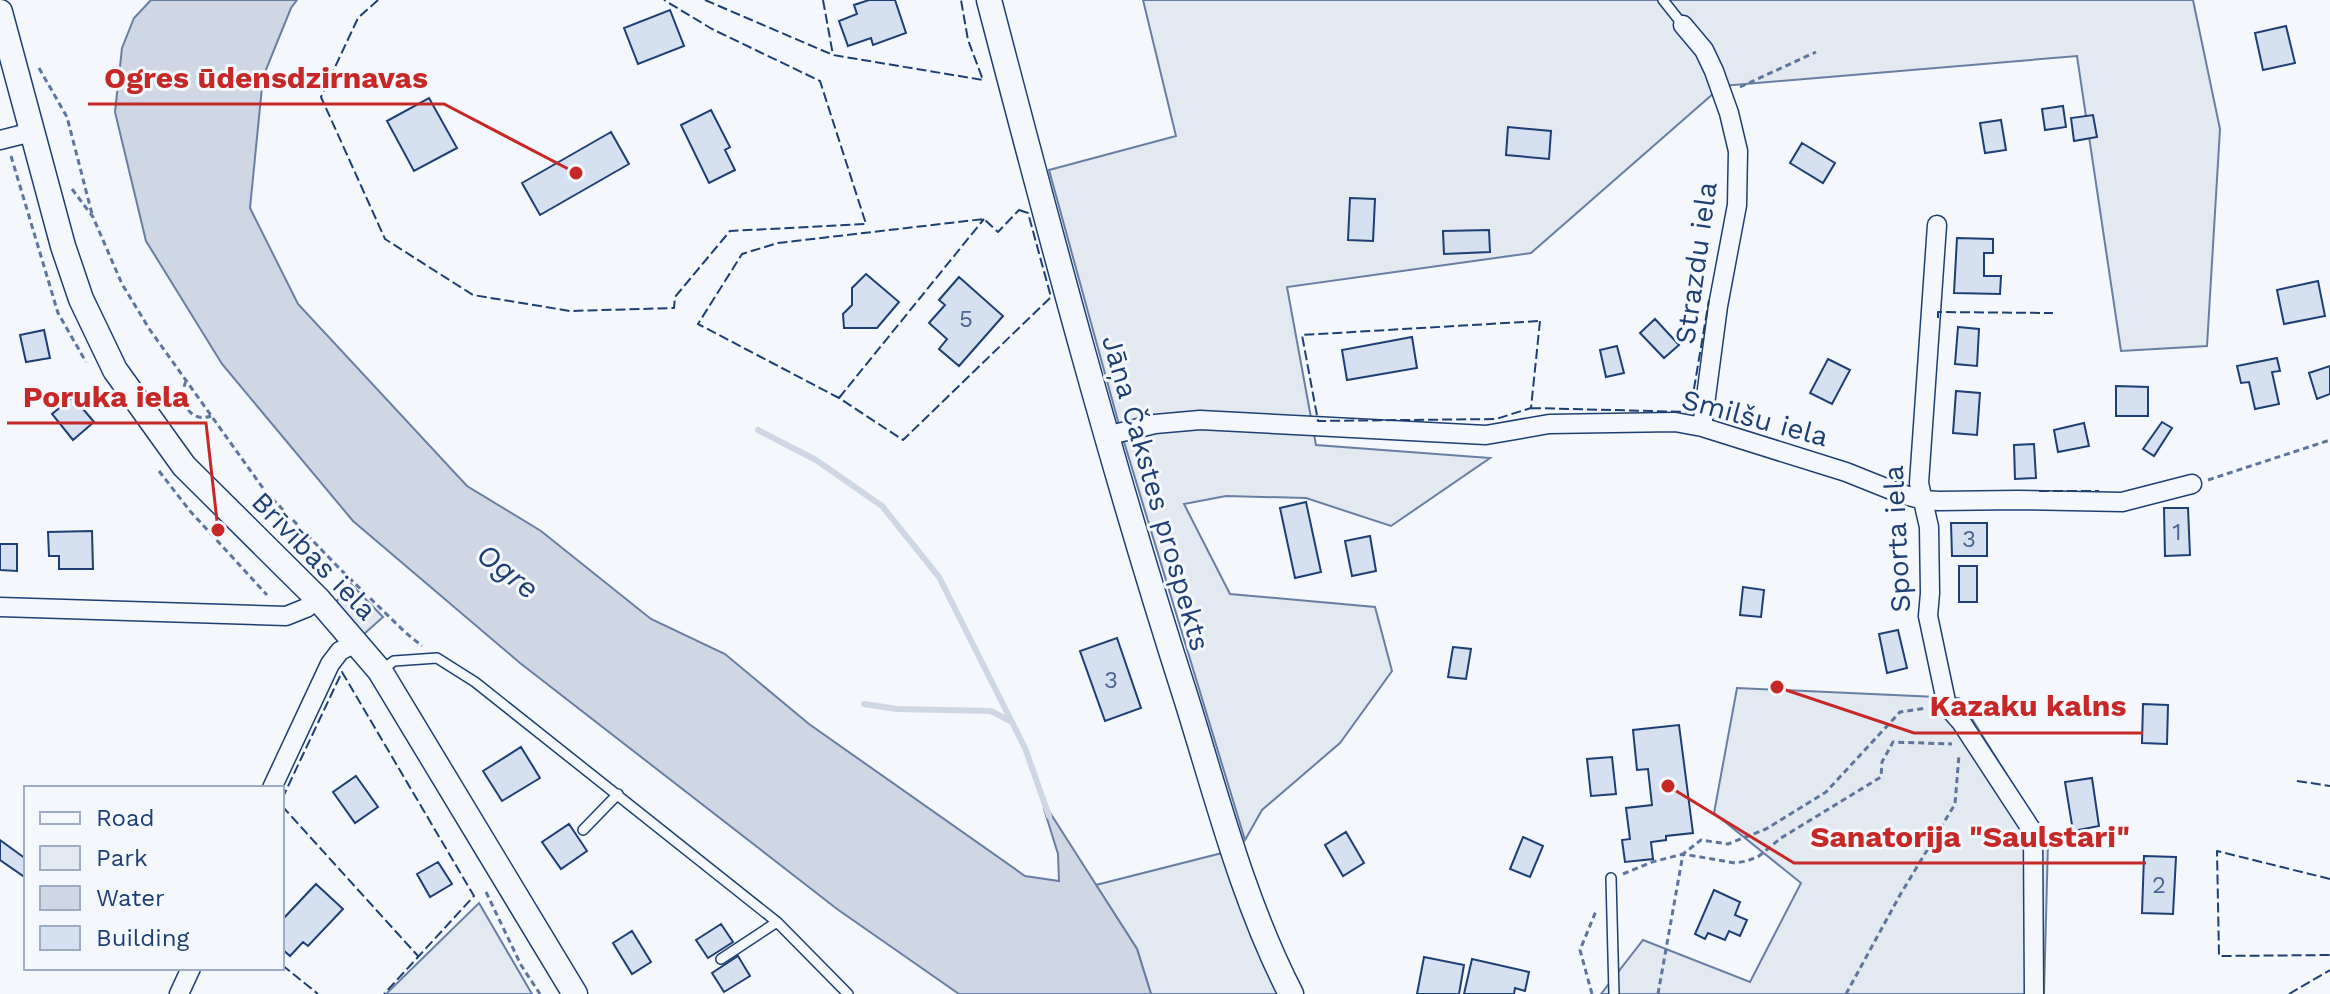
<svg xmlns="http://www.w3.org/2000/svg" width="2330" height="994" font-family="'Work Sans',sans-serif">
<rect width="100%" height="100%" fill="#f4f7fb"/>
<path fill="#e3e9f0" stroke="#687fa3" stroke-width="2" d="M1143 0H2193L2220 129 2207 346 2121 351 2077 56 1722 86 1531 253 1287 287 1316 445 1490 458 1391 526 1306 498 1226 496 1184 504 1230 594 1375 607 1392 671 1340 743 1262 810 1245 840 1121 432 1049 170 1176 136Z
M1737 688 1959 698 2048 841 2044 994H1601L1643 940 1750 982 1801 883 1714 813Z
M1234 850 1291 994H1151L1137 949 1096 885Z
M479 903 532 994H386Z"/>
<path fill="#e3e8f0" stroke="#687fa3" stroke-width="2" d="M351 584 383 617 364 634 335 603Z"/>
<path fill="#cfd7e4" stroke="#687fa3" stroke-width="2" d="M151 0H297L291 8 263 77 250 208 298 304 467 486 541 531 651 619 725 654 809 724 1025 876 1059 881 1058 854 1044 809 1047 808 1137 949 1151 994H959L837 909 520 663 353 521 222 364 146 241 115 112 122 48 134 18Z"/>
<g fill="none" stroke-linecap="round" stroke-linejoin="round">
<path stroke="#cfd7e4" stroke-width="6" d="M758 430 816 460 882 506 939 577 1025 748 1049 816
M864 704 897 709 991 711 1012 722"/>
</g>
<path fill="#d5e0f0" stroke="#1d3f73" stroke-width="2" d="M869 0H895L906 33 873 45 871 38 848 46 839 21 857 14 854 5Z
M670 10 684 46 638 64 624 28Z
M2286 26 2295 63 2263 70 2255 33Z
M429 98 457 148 414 171 387 121Z
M2063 106 2066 127 2045 130 2042 109Z
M711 110 730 147 725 150 735 170 709 183 681 125Z
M2093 115 2097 137 2074 141 2071 118Z
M2001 120 2006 150 1985 153 1980 123Z
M1508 127 1551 131 1549 159 1506 155Z
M611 132 629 164 540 215 522 183Z
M1802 143 1835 163 1823 183 1790 163Z
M1350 198 1375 199 1373 241 1348 240Z
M1489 230 1490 252 1444 254 1443 231Z
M1957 238 1993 239V253H1984V276H2001L2000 294 1954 293Z
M866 274 899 302 877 328H844L843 314 852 305V288Z
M959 277 1003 316 959 366 939 349 947 339 929 323 945 305 939 300Z
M2318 281 2325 316 2284 324 2277 290Z
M1655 319 1679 345 1664 358 1640 333Z
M1958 327 1979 329 1977 366 1955 364Z
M44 330 50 358 26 362 20 335Z
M1412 337 1417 368 1347 380 1342 350Z
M1617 346 1624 373 1606 377 1600 350Z
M2277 358 2280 371 2272 372 2279 404 2255 409 2249 382 2241 383 2237 366Z
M1828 359 1850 370 1832 404 1810 393Z
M2330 366V394L2317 399 2309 373Z
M2116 386 2148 387V416H2116Z
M1956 391 1980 393 1977 435 1953 433Z
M73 397 94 422 73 440 52 414Z
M2162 422 2172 428 2154 456 2143 449Z
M2084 423 2089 446 2058 452 2054 430Z
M2034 444 2036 478 2015 479 2014 445Z
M1306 502 1321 572 1295 578 1280 508Z
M2164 508H2188L2190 555 2165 556Z
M1951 523H1987V556H1952Z
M92 531 93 569H59V556H49L48 532Z
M1370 536 1376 571 1352 576 1345 541Z
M0 544H17V571L0 570Z
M1959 566H1977V602H1959Z
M1743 587 1764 590 1761 617 1740 615Z
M1898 630 1907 668 1887 673 1879 634Z
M1117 638 1141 708 1105 721 1080 651Z
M1453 647 1471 649 1466 679 1448 677Z
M2143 704 2168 705 2167 744 2142 743Z
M1679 725 1693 833 1666 836V840L1651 842 1653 859 1625 862 1622 840 1630 839 1626 808 1652 805 1648 769 1637 770 1633 730Z
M521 747 540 778 502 801 483 771Z
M1612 757 1616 794 1591 796 1587 759Z
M356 776 378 807 355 823 333 792Z
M2092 778 2099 826 2073 831 2065 782Z
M569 824 587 851 561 869 542 842Z
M1346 832 1364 863 1343 876 1325 845Z
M1523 837 1543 846 1530 877 1510 869Z
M0 840 26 859V878L0 860Z
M2144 856 2176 857 2173 914 2142 913Z
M438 862 452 884 430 897 417 874Z
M316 884 343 909 308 946 303 942 290 956 282 949V920Z
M1714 890 1740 902 1735 915 1747 920 1740 936 1729 931 1725 940 1708 933 1705 939 1695 934Z
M721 924 733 942 708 958 696 940Z
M632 931 651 962 632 974 613 943Z
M738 956 750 976 724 992 712 973Z
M1424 957 1464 965 1459 994H1417Z
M1472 959 1529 972 1525 991 1515 988 1514 994H1464Z"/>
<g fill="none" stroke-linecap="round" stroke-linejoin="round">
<defs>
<path id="lane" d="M1663 0 1683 25
M380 671 394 661 437 658 475 682 777 922 848 994
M583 830 618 794
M1611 878 1614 994
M721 959 777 922"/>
<path id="street" d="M1683 25 1704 50 1714 71 1729 113 1738 151 1737 205 1718 306 1702 427
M0 140 32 132
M1937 225 1919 483 1929 527 1930 593 1928 616 1947 706 1961 722 2033 832 2034 994
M1106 436 1155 424 1200 420 1486 435 1549 424 1675 422 1702 427 1846 472 1901 494 1924 500 1939 501 2018 500 2122 502 2192 484
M0 607 286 616 306 608 318 599
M272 788 330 664 340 651 357 642
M179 994 191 968"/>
<path id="secondary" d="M989 0C1050 234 1112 468 1186 698 1217 797 1243 901 1291 994
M0 12 63 246 81 299 115 370 184 466 318 599 380 671 575 994"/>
</defs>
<use href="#lane" stroke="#1d3f73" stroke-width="12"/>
<use href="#street" stroke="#1d3f73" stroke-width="21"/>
<use href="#secondary" stroke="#1d3f73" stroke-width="27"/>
<path stroke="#5e769c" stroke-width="3" stroke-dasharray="6 4" stroke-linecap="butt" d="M39 68 67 117 92 214
M1740 87 1816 52
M11 156 58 313 86 362
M72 189 93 217 122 284 150 330 265 491 340 569 406 633 422 646
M186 381C178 399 189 424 211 416
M159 471 190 511 267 595
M2208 480 2330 440
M1623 874 1652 862 1683 854 1735 863 1747 861 1759 856 1781 838 1881 777 1882 762 1893 742 1952 744
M486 892 521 965 540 994
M1592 994 1580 950 1596 911
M1658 994 1683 854 1701 840 1728 844 1766 829 1826 792 1900 712 1927 708
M1846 994 1900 895 1955 804 1959 755"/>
<use href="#lane" stroke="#f4f7fb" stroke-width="9"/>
<use href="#street" stroke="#f4f7fb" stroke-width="18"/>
<use href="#secondary" stroke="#f4f7fb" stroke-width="24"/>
<path stroke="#1d3f73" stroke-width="2" stroke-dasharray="10 4" stroke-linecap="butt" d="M378 0 358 18 321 97 385 239 473 295 570 311 674 308 675 297 730 231 866 224 820 81 712 29 664 0
M705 0 833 55 983 80 968 40 961 0
M823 0 833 55
M1019 210 1028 213 1051 297 903 440 839 398 698 324 742 254 778 243 984 219 998 232Z
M1938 318V312L2053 313
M1540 321 1531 408 1496 419 1318 421 1302 335Z
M839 398 984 219
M1531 408 1690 412 1709 300
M2039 491H2099
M2297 781 2330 786
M282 799 342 672 474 896 384 994
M282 806 418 956
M2330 879 2217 851 2219 956 2330 955
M282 965 318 994
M2289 994 2330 970"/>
</g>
<g text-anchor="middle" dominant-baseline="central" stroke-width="6" stroke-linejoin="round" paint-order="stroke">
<g font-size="24" fill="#4b6792">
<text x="966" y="319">5</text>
<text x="2177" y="532">1</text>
<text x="1969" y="539">3</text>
<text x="1111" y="680">3</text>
<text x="2159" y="885">2</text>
</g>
<g font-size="28" fill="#1d3f73" stroke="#f4f7fb">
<text transform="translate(1696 263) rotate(-82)">Strazdu iela</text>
<text transform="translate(1755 418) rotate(15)">Smilšu iela</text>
<text transform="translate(1156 493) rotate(74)">Jāņa Čakstes prospekts</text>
<text transform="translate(1897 539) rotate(-93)">Sporta iela</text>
<text transform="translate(314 556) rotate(46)">Brīvības iela</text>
</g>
<g font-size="30" font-style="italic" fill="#1d3f73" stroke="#f4f7fb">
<text transform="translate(508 571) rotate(38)">Ogre</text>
</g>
</g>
<path fill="none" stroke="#c62828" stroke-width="3" d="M576 173L444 104H88M218 530L206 423H7M1777 687L1914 733H2143M1668 786L1794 863H2146"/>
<g fill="#c62828" stroke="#f4f7fb" stroke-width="3">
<circle cx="576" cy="173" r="8"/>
<circle cx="218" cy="530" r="8"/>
<circle cx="1777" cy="687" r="8"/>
<circle cx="1668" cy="786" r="8"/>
</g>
<g font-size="30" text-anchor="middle" font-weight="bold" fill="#c62828" stroke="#f4f7fb" stroke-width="6" stroke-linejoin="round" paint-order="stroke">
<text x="266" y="88">Ogres ūdensdzirnavas</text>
<text x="106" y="407">Poruka iela</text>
<text x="2028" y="716">Kazaku kalns</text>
<text x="1970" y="847">Sanatorija "Saulstari"</text>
</g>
<rect x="24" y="786" width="260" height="184" fill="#f4f7fb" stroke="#9eadc5" stroke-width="2"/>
<rect x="40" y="812" width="40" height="12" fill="#f4f7fb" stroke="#9eadc5" stroke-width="2"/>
<text x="96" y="826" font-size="24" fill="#1d3f73">Road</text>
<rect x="40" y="846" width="40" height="24" fill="#e3e9f0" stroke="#9eadc5" stroke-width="2"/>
<text x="96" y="866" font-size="24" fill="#1d3f73">Park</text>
<rect x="40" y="886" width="40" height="24" fill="#cfd7e4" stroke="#9eadc5" stroke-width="2"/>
<text x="96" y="906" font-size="24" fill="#1d3f73">Water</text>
<rect x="40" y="926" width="40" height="24" fill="#d5e0f0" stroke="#9eadc5" stroke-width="2"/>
<text x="96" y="946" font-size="24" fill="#1d3f73">Building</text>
</svg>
